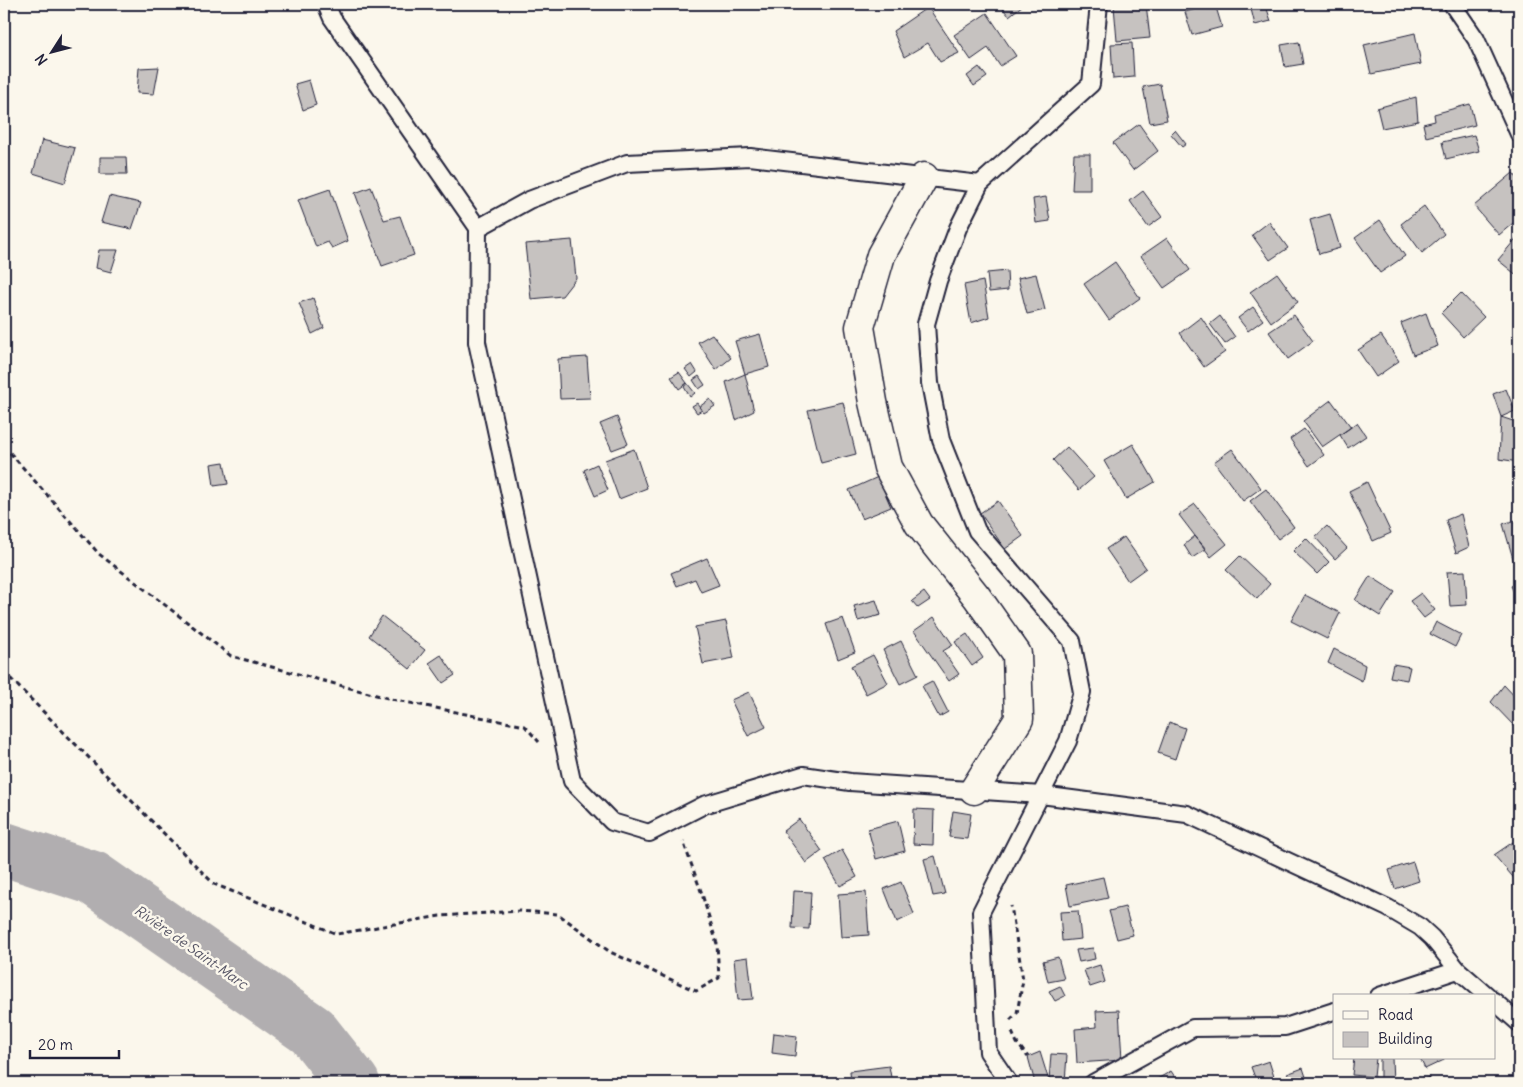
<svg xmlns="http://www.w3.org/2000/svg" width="1523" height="1087" font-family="Delius,sans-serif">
<rect width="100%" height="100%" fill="#fbf7ec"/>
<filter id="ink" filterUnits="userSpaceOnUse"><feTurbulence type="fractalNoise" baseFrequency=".02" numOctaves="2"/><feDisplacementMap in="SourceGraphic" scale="10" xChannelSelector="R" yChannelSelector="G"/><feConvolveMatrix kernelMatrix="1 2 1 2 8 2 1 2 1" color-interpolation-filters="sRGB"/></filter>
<g filter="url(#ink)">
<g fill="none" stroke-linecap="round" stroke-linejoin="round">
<path stroke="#b1aeb0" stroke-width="54" d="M4 849 93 878 312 1031 353 1083"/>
</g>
<path fill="#c6c2c0" stroke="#22223b" d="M999 4H1022L1023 5 1009 16Z
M1133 4H1146L1150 38 1117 41 1114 6Z
M1215 4 1222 27 1192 35 1185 12Z
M1266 6 1271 21 1255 25 1251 9Z
M928 7 959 53 940 62 928 43 904 57 893 31Z
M987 13 1016 56 1000 66 988 48 971 60 954 35Z
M1415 33 1421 64 1371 74 1364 45Z
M1299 42 1303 64 1285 67 1281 45Z
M1132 43 1134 77 1113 79 1111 44Z
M159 67 154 94 137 93 139 68Z
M979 67 987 77 974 86 967 76Z
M309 80 316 105 303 110 295 84Z
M1160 84 1167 120 1150 123 1143 87Z
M1416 97 1418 121 1382 128 1377 108Z
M1470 104 1475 125 1426 137 1423 124 1435 121 1434 114Z
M1139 124 1158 151 1133 170 1113 143Z
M1175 130 1186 144 1182 147 1171 134Z
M1474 135 1479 151 1446 159 1442 142Z
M42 140 75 148 65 183 33 173Z
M1074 154H1090V190H1072Z
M100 157H126L127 174H100Z
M1513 173 1519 180V218L1499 235 1474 206Z
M371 187 384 220 400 216 414 255 382 266 355 193Z
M330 189 348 241 332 248 328 242 316 247 298 200Z
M1143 191 1162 217 1148 227 1130 201Z
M109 196 141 203 132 229 101 222Z
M1046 197 1050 221 1036 223 1033 199Z
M1424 206 1444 234 1422 253 1401 224Z
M1330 214 1340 248 1319 254 1310 220Z
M1380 220 1405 256 1380 273 1355 238Z
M1269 222 1288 248 1270 260 1252 235Z
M1519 235V277L1498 260Z
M1167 238 1190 270 1164 288 1141 256Z
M572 240 576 278 562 296 531 299 525 244Z
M99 250H118L111 272 96 268Z
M1115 262 1140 298 1109 320 1084 284Z
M1007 271 1008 290 989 292 987 273Z
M1277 273 1298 302 1271 322 1250 292Z
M1036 274 1045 310 1027 314 1018 278Z
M983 281 989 317 971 323 964 285Z
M1461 293 1484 317 1463 337 1441 313Z
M313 298 324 328 312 334 299 303Z
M1253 307 1263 320 1248 331 1238 318Z
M1426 313 1438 346 1413 355 1401 323Z
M1294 315 1313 341 1288 359 1269 332Z
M1220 316 1235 337 1225 344 1210 324Z
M1201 317 1225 352 1204 367 1180 333Z
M712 334 731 358 716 370 698 342Z
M760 334 769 367 745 374 735 341Z
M1381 335 1399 361 1376 377 1358 350Z
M587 357 590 398 560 399 558 359Z
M692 364 697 372 691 377 685 369Z
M679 372 687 383 679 389 671 377Z
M745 374 754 411 736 420 726 382Z
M699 376 705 385 699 389 693 380Z
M687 383 695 393 690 397 684 387Z
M1506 389 1515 411 1501 417 1493 394Z
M710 399 715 406 704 413 699 407Z
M1331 400 1351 427 1322 447 1303 421Z
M843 402 856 454 821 463 808 410Z
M697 403 702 410 697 413 692 406Z
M617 417 628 444 612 450 600 424Z
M1501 417 1519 423V462L1499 459Z
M1357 423 1366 436 1348 448 1340 435Z
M1304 429 1324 455 1309 466 1290 439Z
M1133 444 1155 482 1126 499 1104 461Z
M1067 447 1094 477 1079 490 1053 460Z
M634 449 647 488 619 499 605 460Z
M1232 449 1261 488 1243 501 1214 462Z
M224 462 228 484 214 486 211 464Z
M597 464 608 490 595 496 584 470Z
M878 477 891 507 862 519 849 490Z
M1367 482 1391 533 1373 541 1349 491Z
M1266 489 1294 527 1278 539 1250 501Z
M998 501 1023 536 1005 549 980 513Z
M1195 504 1227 544 1211 557 1179 515Z
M1461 514 1469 547 1456 553 1446 520Z
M1519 519V561L1514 562 1503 524Z
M1327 526 1347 548 1335 559 1315 537Z
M1195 536 1206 549 1192 558 1184 545Z
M1124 537 1146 568 1128 581 1106 549Z
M1306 538 1329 562 1317 574 1293 551Z
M1240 556 1270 584 1257 599 1226 570Z
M707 558 719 585 701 592 695 579 677 586 671 573Z
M1465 571 1467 605 1450 606 1447 572Z
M1370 576 1395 592 1380 616 1355 600Z
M1519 583V603L1511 586Z
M924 592 930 600 918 608 912 601Z
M1421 593 1435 610 1424 618 1410 601Z
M1305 595 1340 613 1327 639 1291 621Z
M876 600 881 615 858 621 854 606Z
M382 616 425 650 410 669 369 636Z
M934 617 953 645 943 651 959 674 949 681 914 631Z
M843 618 855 652 838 659 826 624Z
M726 621 734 658 703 664 695 627Z
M1436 622 1461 635 1455 647 1430 634Z
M967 634 983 658 972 666 955 642Z
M901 641 918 675 900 684 883 650Z
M1334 649 1365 665 1362 681 1328 663Z
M441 655 455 675 443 683 429 663Z
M873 655 888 683 866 694 851 666Z
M1393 664 1410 667 1407 680 1390 677Z
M932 681 948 712 939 717 922 686Z
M1504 685 1519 701V726L1516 728 1491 702Z
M749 692 766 727 748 736 731 700Z
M1169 722 1185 728 1175 759 1158 753Z
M914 809 934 810 933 845 913 844Z
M953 811 971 814 967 839 949 837Z
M799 819 822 851 806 863 783 831Z
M898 821 905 851 876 859 868 829Z
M1519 838V884L1494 855Z
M842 850 857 877 840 886 825 860Z
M935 856 945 894 933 896 924 859Z
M1413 862 1419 881 1395 889 1389 870Z
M1103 877 1108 898 1070 906 1066 885Z
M901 882 914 914 897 922 884 889Z
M794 891 811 892 809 929 792 928Z
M866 892 869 935 841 937 838 894Z
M1125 907 1133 935 1117 939 1109 911Z
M1078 911 1081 939 1062 941 1060 912Z
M1093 948 1095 959 1079 962 1076 950Z
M748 957 753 999 738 1000 734 959Z
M1058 957 1064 979 1048 982 1043 961Z
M1100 965 1105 982 1090 987 1084 970Z
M1060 986 1065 996 1055 1001 1049 991Z
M1119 1010 1122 1060 1077 1063 1075 1029 1097 1027 1096 1011Z
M774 1033 797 1036 795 1056 772 1053Z
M1040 1052 1049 1081 1035 1083 1028 1057Z
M1051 1054 1067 1055 1065 1082 1049 1081Z
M1354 1058H1376L1374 1077 1352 1075Z
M1380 1058H1392L1393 1083H1380Z
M1420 1058H1443L1444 1060 1425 1069Z
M1269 1061 1276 1083H1257L1251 1067Z
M889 1066 892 1083H851L850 1071Z
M1303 1068 1308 1083H1291L1287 1074Z
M1171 1071 1179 1083H1156L1154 1081Z
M1429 1077 1432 1083H1413Z"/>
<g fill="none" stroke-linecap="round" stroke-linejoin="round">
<defs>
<path id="lane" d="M326 4 332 18 478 228 477 342 572 781 612 822 649 833 704 805 803 775 850 782 1041 795 1187 814 1388 908 1420 927 1432 938 1458 970 1488 996
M1452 4 1476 39 1519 134
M478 228 529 200 627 163 750 157 980 184
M1379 996 1458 970
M1494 1001 1519 1023
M1009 1083 988 1052 981 912 1068 741 1082 692 1072 641 977 531 941 440 930 383 926 324 938 281 958 228 980 184 1091 84 1099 4
M1093 1083 1193 1028 1285 1027 1334 1011"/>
<path id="street" d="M924 177 881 255 860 327 873 402 888 467 919 524 977 597 1017 654 1019 719 974 790"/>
</defs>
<use href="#lane" stroke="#22223b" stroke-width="20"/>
<use href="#street" stroke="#22223b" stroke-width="31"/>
<path stroke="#22223b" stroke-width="3" stroke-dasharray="5 4" stroke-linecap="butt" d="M4 446 99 554 231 656 391 699 525 726 539 742
M4 672 214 884 337 934 440 916 520 911 558 914 610 952 696 991 719 978 717 944 702 894 683 841
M1010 1020 1017 1013 1023 980 1011 906
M1012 1032 1017 1043 1028 1057"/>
<use href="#lane" stroke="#fbf7ec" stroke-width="16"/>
<use href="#street" stroke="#fbf7ec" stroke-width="28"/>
</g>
</g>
<g text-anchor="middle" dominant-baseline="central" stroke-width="5" stroke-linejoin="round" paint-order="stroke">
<g font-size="14" font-style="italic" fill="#545364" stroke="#fbf7ec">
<text transform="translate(191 947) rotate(35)">Rivière de Saint-Marc</text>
</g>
</g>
<rect width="1523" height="1087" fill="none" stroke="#fbf7ec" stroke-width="20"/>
<rect x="10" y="10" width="1503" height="1067" fill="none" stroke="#22223b" stroke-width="2" filter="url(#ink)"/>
<rect x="1333" y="994" width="162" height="65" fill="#fbf7ec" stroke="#a4a2a5"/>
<rect x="1343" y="1011" width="25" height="8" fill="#fbf7ec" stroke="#a4a2a5"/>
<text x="1378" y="1020" font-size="15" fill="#22223b">Road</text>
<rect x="1343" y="1032" width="25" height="15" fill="#c6c2c0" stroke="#a4a2a5"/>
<text x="1378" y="1044" font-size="15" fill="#22223b">Building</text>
<g transform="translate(52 52) rotate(234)" stroke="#fbf7ec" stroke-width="4" paint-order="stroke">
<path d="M0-4L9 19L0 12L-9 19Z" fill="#22223b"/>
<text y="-8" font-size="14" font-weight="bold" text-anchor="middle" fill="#22223b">N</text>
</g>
<path d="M30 1050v8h89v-8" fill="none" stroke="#22223b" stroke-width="2.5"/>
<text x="38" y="1050" font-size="15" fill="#22223b" stroke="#fbf7ec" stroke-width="4" paint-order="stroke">20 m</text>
</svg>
